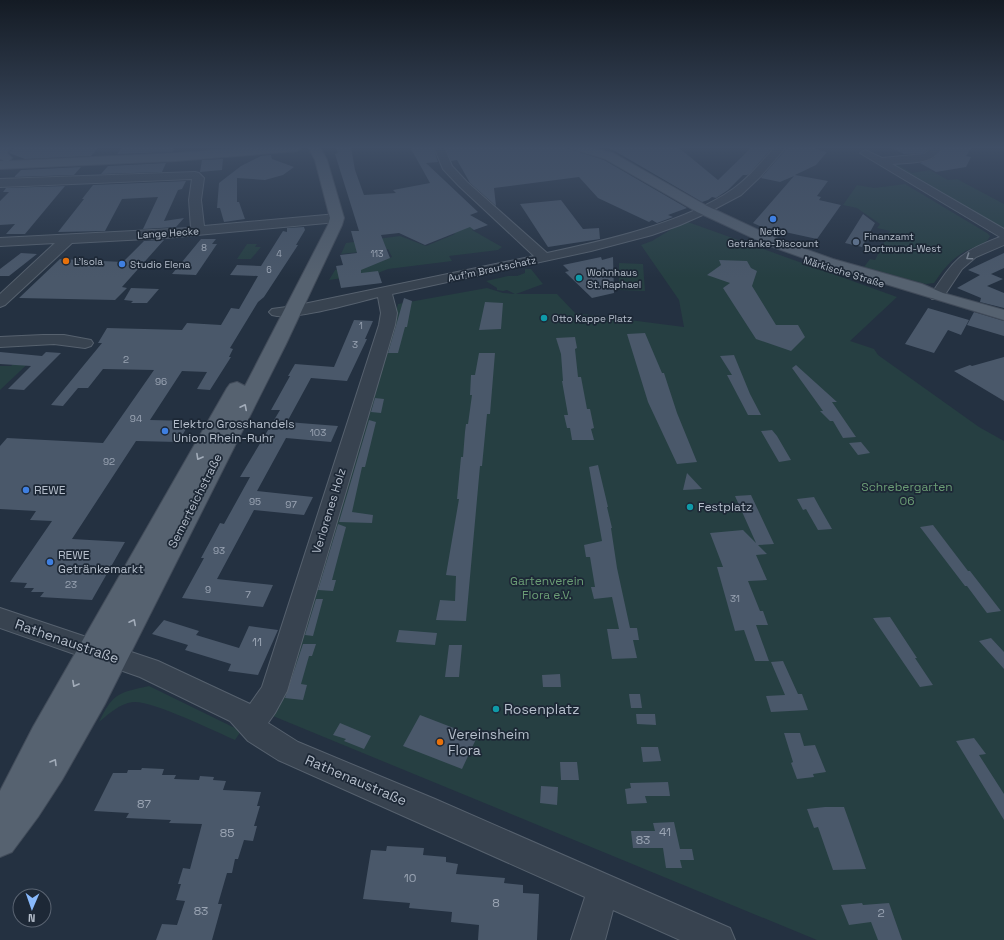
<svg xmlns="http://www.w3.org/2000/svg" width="1004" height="940" font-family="'Space Grotesk',sans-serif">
<rect width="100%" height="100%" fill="#243141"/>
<path fill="#263f42" d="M898 165 912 173 930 170 948 180 957 179 1004 204V230L892 166Z
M905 184 987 233 990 236C986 246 972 247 964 252 950 260 943 270 934 283L926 284 864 267 870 259 875 260 890 231 877 228 880 224 857 208 843 205 857 185 874 188Z
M458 220 474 229 472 230 502 247 498 250 449 256 452 261 388 269 378 273 329 280 335 270 392 257 388 249 341 254 346 243 400 236 426 246 455 234 441 226Z
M685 221 897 297 850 341 874 349 878 355 979 427 1004 441V940H817L273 716 398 304 487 288 503 293 515 294 507 290 503 291 497 290V288L486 281 508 276H517L525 273V269H531L543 284 516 294H557L575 313 684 327 679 300 641 245 652 241Z
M247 244H257L255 247H261L251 259H237Z
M619 263 643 264 645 291 619 290Z
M23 355 35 357 0 390V366H11Z
M149 686 241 731 235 740C215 731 151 700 133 702 119 704 110 713 99 722 113 693 118 693 149 686Z"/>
<path fill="#4a586a" d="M14 147H13H99L91 156 25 159 9 153Z
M123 147H175L172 152 117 154Z
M351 147 355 170 364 195 396 193 393 190 430 183 410 147H433L438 162 426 163 478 212 470 215 488 225 474 230 470 227 425 245 399 233 381 235 390 258 361 270V273L378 271 382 283 341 288 336 266 343 265 340 255 357 253 351 231H359L335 154 338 153 336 148Z
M445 147H558L570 149 604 160 687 208 668 215 673 217 657 223 652 220 649 222 598 198 579 177 494 188 496 206 470 183 457 160 451 161Z
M608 147H678L718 180 752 147H773L749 174 747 175H743L728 190 716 198 712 197 708 200 702 202Z
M788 147H816L815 149 827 152 816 165 795 175 828 181 817 196 821 197 819 200 841 205 817 239 762 227 753 223 794 176 780 182 761 178Z
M890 147H931L923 153 904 154Z
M944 147H972L966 156 971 157 966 167 936 172 920 163 934 158Z
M271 155 272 159 294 167 283 175 265 180 237 178V202H239L245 219 224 222 220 208H217L219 183 241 166 261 156Z
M223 159 222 170 200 172 202 160Z
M166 163 162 172 101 174 108 166Z
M81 167 74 175 14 177 21 170Z
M186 181 182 189 178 190 164 221 184 218 176 227 143 229 158 197 122 199 105 231 58 232 84 199H82L93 185Z
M65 186 25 234H6L15 224 0 225V201L9 192H3L6 188Z
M561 200 583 229 599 228 600 239 548 247 520 204Z
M863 214 875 223 862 247 845 243Z
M304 227 305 230 296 245H298L264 297 258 302 230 348 233 349 229 357H231L210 390 197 389 207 372 182 371 150 420 191 421 178 442 136 441 72 539 125 542 92 600 40 597 44 592H31L34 588H24L27 583 10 582 52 521 30 520 36 511 0 509V446L7 438 103 443 154 370 103 369 88 388H78L63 406 51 405 102 343H98L107 328 182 330 187 323 221 325 231 308 239 309 258 276 230 275 237 265 261 266 283 231 287 232V228Z
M201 239H216L212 244H217L196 275 172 274Z
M164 240 122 287 127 288 115 300 19 298 60 259 123 262 144 241Z
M21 253 37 254 9 276H0V269Z
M1004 253V268L991 274 1003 279 987 286 1004 293V308L980 302 981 298 957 288 980 275 968 270Z
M601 257 602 260 613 257 614 293 592 298 565 272 569 271 563 265Z
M719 260 747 261 751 268 757 271 752 286 776 325H798L805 337 791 351 756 339 723 288 730 283 707 275 721 265Z
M131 288 159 289 147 303H131L133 301 124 300Z
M404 298 412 301 407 327H405L398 353H388Z
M485 302 503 303 501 329 479 330Z
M928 308 969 320 961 335 948 330 934 353 905 344Z
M974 312 1004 321V336L967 325Z
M354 320 373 321 365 339H367L347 381 311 378 287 422 338 426 331 442 286 438 257 491 313 497 304 515 254 510 217 579 273 585 263 607 182 598 204 558H201L220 523 224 524 250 477H240L280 410H271L290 376H288L295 364 334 367Z
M645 333 662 373H664L677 413 697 462 677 464 648 402 627 334Z
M575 337 577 348 575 349 578 377H581L587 409H590L594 428 591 429 594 440H572L570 428H567L564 415H568L562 381H563L561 354 556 338Z
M0 352 42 356 46 352 61 353 24 390 8 389 31 366 0 364Z
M479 353H495L490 414H487L482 466H480L466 621 436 620 440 600 455 601 456 576 446 575 459 499H457L461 457H463L465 432 466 424H468L472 395H470L471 375H475Z
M734 355 750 394 761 415H748L727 375H732L720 356Z
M1004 357V401L954 371 970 365 972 366Z
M796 365 837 402H832L856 437 843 438 833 421H830L820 411H823L792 368Z
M375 398 384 399 381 413 371 412Z
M369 420 376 422 365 467H362L352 512 373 515 372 523 339 522Z
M772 430 777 436 791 460 779 462 761 431Z
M861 442 870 453 858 455 849 443Z
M598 465 608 507H607L612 528H611L617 568 630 628H637L639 640H633L637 658 612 659 607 629H619L612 597 594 599 591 587H595L590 557H586L584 545 602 541 589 467Z
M687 473 702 489 683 490Z
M751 495 774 544 758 545 767 554 756 555 767 580 748 581 760 611H763L768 625H756L769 661H755L744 630 735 631 717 567H723L710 533 743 530 756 543 735 496Z
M814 497 820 508 832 529 818 530 806 509 803 510 797 499Z
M338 524 346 527 332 580H336L333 591 318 590Z
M933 525 968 571H970L1001 611 987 613 967 586H965L920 527Z
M316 599H323L313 636 305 635Z
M890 617 917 658H915L933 685 920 687 873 618Z
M164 620 199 631 196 635 239 648 249 626 278 630 258 675 228 671 231 664 185 650 188 645 152 634Z
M399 630 437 633 435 645 396 642Z
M991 638 1004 652V669L979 641Z
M303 644H316L312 656H309L301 684 307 685 303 700 285 698Z
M449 645H462L459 677H445Z
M783 661 798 694H802L808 710 771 712 766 696 785 695 771 662Z
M560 674 561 687H543L542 675Z
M629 694H640L642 708H631Z
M636 714H655L656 725 637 724Z
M420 715 477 737 462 769 403 746Z
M340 723 371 736 364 749 344 741 346 739 333 735Z
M784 733H800L804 746 815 745 826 772 813 774 814 777 797 779 791 763 793 762Z
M974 738 986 754 979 755 1004 794V820L956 741Z
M641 747H658L661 761 643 762Z
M560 762H577L579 780H561Z
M142 768 164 769 162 775H176L174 779 199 780 200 776 214 777 213 780 226 781 223 790 261 792 257 806H260L254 826H257L253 841 244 840 238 859H235L232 873H227L218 904H222L212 940H156L162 924 177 925 185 901 176 900 181 884H178L183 868 190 869 202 824 169 823 171 820 126 818 129 813 94 811 113 773H127L128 770H141Z
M668 782 670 796H645L647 803 627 804 625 789 631 788 630 783Z
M541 786 558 787 557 805 540 803Z
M825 807H844L866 869 833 870 818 827 814 828 807 809Z
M674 822 680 849H692L694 860H680L682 868H666L663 848H633L631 831H655L653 823Z
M387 846 424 848 423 855 446 857V862L458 864 456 874 505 878 504 883 523 885V893L539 894 537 940H478L479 925 451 922 452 912 409 908 410 903 363 899 371 850 386 851Z
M862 903 863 905 889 903 902 940H878L871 922 849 925 841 905Z"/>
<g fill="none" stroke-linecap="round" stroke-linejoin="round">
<defs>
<path id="minor" d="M434 147H444L452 166 467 182 547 253C603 241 685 223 733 189 749 178 762 161 775 147H786L761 176 741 195 707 213 680 225 652 235 591 251 392 294 397 313 395 325 287 691 275 713 268 723 298 742 435 799 730 928 735 940H680L613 910 605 940H571L585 897 278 760 248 741 230 721 140 677 0 628V608L158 661 250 704 262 687 379 325 381 313 378 297C354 303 293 321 272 315L269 312 272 309 294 306 534 256 459 186 443 169Z
M933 147H943C932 165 912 162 892 164L1004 229V245L976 257 962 269 942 299H932L930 296C954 260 958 253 1000 237L860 153 865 150 882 158 924 154Z
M195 172 199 173 204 178 201 200 204 226 337 214 343 218 337 222 165 238 72 243 5 305 0 307V294L55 243 0 246V238L191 228 189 200 192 179 0 187V179Z
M43 335H64L91 340 93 343 91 346 85 348 54 344 0 347V337Z"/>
<path id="major" d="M0 147H12L7 153 12 158 9 161 176 153 258 147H303L297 151 176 161 0 169V161H4L0 159Z
M308 147H320L327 160 344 218 342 225 286 344 105 704 62 780 38 817 12 852 0 857V791L33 727 227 388 230 384 237 382 245 386 328 225 330 218 315 160Z
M570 147H588L613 153 707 206 780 240 833 259 922 284 943 293 1004 310V320L823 265 770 246 697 212 605 159 572 149Z"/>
</defs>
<use href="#minor" stroke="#56616e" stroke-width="2"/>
<use href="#major" stroke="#424c5a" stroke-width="2"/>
<use href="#minor" fill="#384350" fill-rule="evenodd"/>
<use href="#major" fill="#566270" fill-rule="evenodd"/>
</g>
<defs><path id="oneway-chevron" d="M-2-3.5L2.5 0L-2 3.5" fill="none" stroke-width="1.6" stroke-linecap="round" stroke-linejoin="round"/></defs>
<use stroke="#7d8794" href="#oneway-chevron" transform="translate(969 257) rotate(145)"/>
<g stroke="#a2acb9">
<use href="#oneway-chevron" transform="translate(244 407) rotate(-63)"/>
<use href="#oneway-chevron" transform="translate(199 457) rotate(119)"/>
<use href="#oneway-chevron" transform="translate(133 622) rotate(-63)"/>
<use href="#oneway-chevron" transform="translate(75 684) rotate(119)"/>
<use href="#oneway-chevron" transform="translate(54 762) rotate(-59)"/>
</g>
<linearGradient id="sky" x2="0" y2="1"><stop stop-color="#141b24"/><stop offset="0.53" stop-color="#3f4e65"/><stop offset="1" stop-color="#3f4e65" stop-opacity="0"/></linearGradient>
<rect width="1004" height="278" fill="url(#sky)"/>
<g fill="#3f7fe0" stroke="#1d2836" stroke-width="1.5">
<circle cx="773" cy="219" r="4"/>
<circle cx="122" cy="264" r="4"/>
<circle cx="165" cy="431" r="4"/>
<circle cx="26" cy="490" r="4"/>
<circle cx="50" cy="562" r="4"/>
</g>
<circle fill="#5c6f8a" stroke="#1d2836" stroke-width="1.5" cx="856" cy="242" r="4"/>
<g fill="#e8710a" stroke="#1d2836" stroke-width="1.5">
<circle cx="66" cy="261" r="4"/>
<circle cx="440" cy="742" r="4"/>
</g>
<g fill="#0f9aa8" stroke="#1d2836" stroke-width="1.5">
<circle cx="579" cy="278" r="4"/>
<circle cx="544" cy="318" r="4"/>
<circle cx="690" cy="507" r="4"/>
<circle cx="496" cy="709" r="4"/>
</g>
<g text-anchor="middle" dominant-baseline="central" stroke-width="3.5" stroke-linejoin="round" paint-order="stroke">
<g font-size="9" fill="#9aa4b3">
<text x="204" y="248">8</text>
<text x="279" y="254">4</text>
<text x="377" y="254">113</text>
<text x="269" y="270">6</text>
<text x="361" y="326">1</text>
</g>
<g font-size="10" fill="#b5becb" stroke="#1d2836" text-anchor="start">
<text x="773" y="231" text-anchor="middle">Netto<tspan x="773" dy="12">Getränke-Discount</tspan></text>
<text x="864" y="236">Finanzamt<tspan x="864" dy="12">Dortmund-West</tspan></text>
<text x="74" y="261">L'Isola</text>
<text x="130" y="264">Studio Elena</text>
<text x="587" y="272">Wohnhaus<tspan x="587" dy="12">St. Raphael</tspan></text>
<text x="552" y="318">Otto Kappe Platz</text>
</g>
<g font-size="10" fill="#b5becb" stroke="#1d2836">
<text transform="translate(168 233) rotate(-4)">Lange Hecke</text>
<text transform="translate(492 269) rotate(-12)">Auf'm Brautschatz</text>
<text transform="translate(844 272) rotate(17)">Märkische Straße</text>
</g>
<g font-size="10" fill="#9aa4b3">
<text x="355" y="344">3</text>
<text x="126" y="359">2</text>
<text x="161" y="381">96</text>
<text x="136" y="418">94</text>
<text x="318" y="432">103</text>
<text x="109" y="461">92</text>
<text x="255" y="501">95</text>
<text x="291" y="504">97</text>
<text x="219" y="550">93</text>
<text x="71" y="584">23</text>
<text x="208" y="589">9</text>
<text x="248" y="594">7</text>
<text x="735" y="598">31</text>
</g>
<g font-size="12" fill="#b5becb" stroke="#1d2836" text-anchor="start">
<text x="173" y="424">Elektro Grosshandels<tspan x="173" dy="14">Union Rhein-Ruhr</tspan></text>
<text x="34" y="490">REWE</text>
<text x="698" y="507">Festplatz</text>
<text x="58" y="555">REWE<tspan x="58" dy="14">Getränkemarkt</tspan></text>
</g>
<g font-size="12" fill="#6b9d75" stroke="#1d2836">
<text x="907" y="487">Schrebergarten<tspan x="907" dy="14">06</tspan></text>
<text x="547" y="581">Gartenverein<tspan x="547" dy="14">Flora e.V.</tspan></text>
</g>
<g font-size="12" fill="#b5becb" stroke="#1d2836">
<text transform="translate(195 501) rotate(-63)">Semerteichstraße</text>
<text transform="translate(329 511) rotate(-73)">Verlorenes Holz</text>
</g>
<g font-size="12" fill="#9aa4b3">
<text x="257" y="642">11</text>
<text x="144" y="804">87</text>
<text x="665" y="832">41</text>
<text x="227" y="833">85</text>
<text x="643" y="840">83</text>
<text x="410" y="878">10</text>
<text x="496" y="903">8</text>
<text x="201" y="911">83</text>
<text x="881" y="913">2</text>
</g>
<g font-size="14" fill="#b5becb" stroke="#1d2836">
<text transform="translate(67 641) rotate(19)">Rathenaustraße</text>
<text transform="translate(356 780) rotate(23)">Rathenaustraße</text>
</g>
<g font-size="14" fill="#b5becb" stroke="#1d2836" text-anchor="start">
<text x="504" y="709">Rosenplatz</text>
<text x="448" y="734">Vereinsheim<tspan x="448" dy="16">Flora</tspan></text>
</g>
</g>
<g transform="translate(32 908) rotate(182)"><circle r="19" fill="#1d2836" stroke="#5a6472"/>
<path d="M0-3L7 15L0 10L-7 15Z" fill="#88b9fc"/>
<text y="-6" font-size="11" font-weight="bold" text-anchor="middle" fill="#b5becb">N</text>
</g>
</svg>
